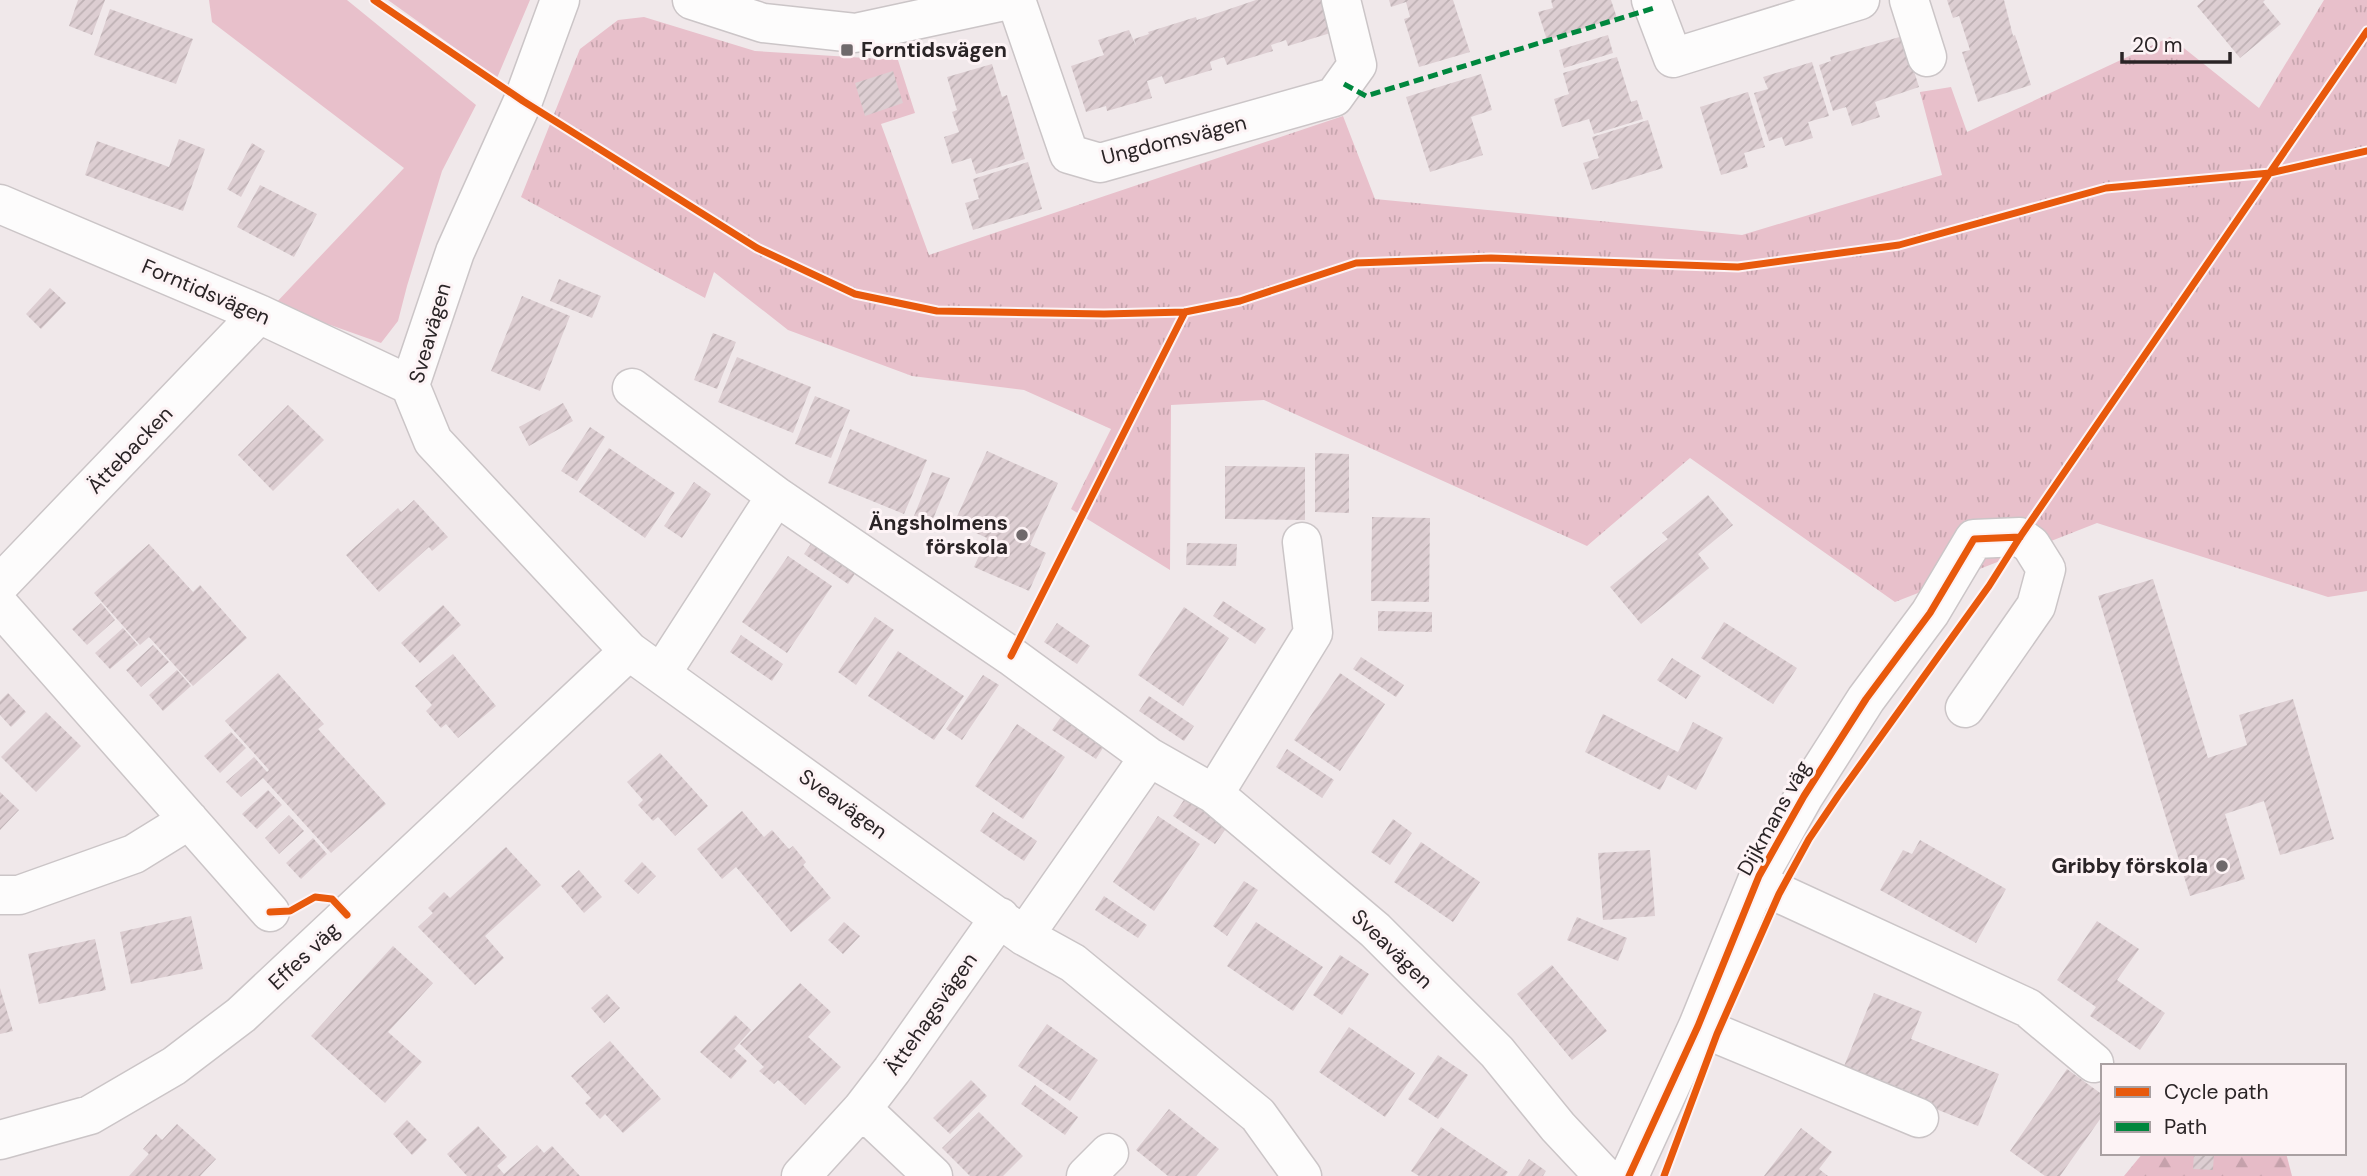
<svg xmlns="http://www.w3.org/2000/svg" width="2367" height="1176" font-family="'DM Sans',sans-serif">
<defs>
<pattern id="forest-firs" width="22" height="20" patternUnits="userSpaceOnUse" patternTransform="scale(1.75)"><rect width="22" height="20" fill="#e6bbc7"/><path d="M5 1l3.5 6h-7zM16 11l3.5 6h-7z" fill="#c5a1ab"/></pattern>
<pattern id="park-tufts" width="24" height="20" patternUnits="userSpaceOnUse" patternTransform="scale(1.75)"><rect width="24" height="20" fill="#e8c0cb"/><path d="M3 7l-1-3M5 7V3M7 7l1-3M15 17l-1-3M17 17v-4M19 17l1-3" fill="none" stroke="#c7a5ae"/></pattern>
<pattern id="building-hatch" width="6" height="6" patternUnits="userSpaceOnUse" patternTransform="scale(1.75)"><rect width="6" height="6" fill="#ddced2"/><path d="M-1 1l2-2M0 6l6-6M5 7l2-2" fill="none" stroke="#beb1b4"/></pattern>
</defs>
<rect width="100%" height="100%" fill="#f0e8ea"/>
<path fill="#e8c0cb" d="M209 0H347L476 105 442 171 407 286 398 321 381 343 274 305 404 168 212 22Z
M388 0H530L497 78Z"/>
<path fill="url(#forest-firs)" d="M2143 1153H2286L2292 1176H2124Z"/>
<path fill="url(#park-tufts)" d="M2324 0H2367V591L2328 597 2097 523 1895 602 1690 458 1587 546 1264 400 1171 405 1170 570 1071 509 1111 429 1024 390 912 376 788 330 714 272 705 298 521 197 580 49 618 20 644 17 755 51 898 60 915 113 881 124 929 255 1343 116 1375 199 1742 235 1942 175 1920 92 1951 87 1967 132 2170 37 2259 108Z"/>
<path fill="url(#building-hatch)" d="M78 0H105L92 35 69 26Z
M1256 0H1327L1337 31 1288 46 1286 40 1271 45 1273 51 1227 65 1224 57 1210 62 1212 70 1165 84 1162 76 1147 81 1152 98 1107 111 1106 106 1086 112 1071 66 1104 55 1098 40 1129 30 1136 46 1134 39 1149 34 1148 32 1196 17 1197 20Z
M1389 0H1453L1470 52 1419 67 1404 19 1410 17 1406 2 1391 7Z
M1551 0H1611L1617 18 1547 40 1538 12 1553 8Z
M1947 0H2004L2013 36 2015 35 2031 85 1978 102 1962 52 1970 50 1959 16 1953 18Z
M2204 0H2265L2263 2 2281 24 2240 58 2197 6Z
M110 9 193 39 176 84 94 55Z
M1608 35 1613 53 1564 68 1559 50Z
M1903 36 1919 87 1875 102 1880 117 1852 126 1846 107 1833 111 1819 65 1831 61 1830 57Z
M1617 57 1631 102 1637 100 1643 119 1594 134 1589 119 1562 127 1554 99 1569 94 1563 73Z
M1812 62 1829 116 1808 122 1813 138 1785 146 1782 137 1769 141 1754 93 1768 89 1763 77Z
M992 64 1002 97 1007 95 1025 159 976 174 971 158 952 164 944 137 959 132 952 112 957 110 947 77Z
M893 71 903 103 865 116 855 83Z
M1481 74 1492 110 1471 117 1483 155 1430 172 1406 97Z
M1748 92 1765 147 1744 153 1748 167 1721 175 1700 107Z
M1648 120 1663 168 1592 190 1583 163 1599 158 1592 137Z
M179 139 205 149 183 211 85 175 97 141 169 167Z
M252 143 265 151 241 197 227 189Z
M1028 162 1042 209 973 230 965 203 979 199 973 179Z
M260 185 317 214 294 257 237 227Z
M559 279 601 296 592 318 550 301Z
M50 288 66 303 41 329 26 314Z
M522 296 570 316 540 391 491 371Z
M713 333 736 342 717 389 694 380Z
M737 357 811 387 793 433 718 402Z
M815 396 850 410 831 458 795 444Z
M563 403 573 421 529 446 519 427Z
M288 405 324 440 273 491 238 455Z
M590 427 605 437 577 481 561 471Z
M850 429 927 460 904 514 828 483Z
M609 448 675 493 645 538 579 492Z
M987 451 1058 483 1030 545 1046 553 1029 591 974 567 987 538 954 523Z
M1315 453 1349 454V513L1315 512Z
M1225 466 1305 467V520L1225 519Z
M932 472 950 478 928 531 911 523Z
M694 482 711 494 682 538 664 526Z
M1708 495 1733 525 1698 554 1709 568 1641 624 1610 587 1668 539 1662 533Z
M414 500 448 537 432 551 429 547 379 592 346 555 398 508 401 512Z
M1372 517 1430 518 1429 602 1371 601Z
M812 542 856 572 848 584 804 554Z
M1187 543 1237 544 1236 566 1186 565Z
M149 544 193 592 200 585 247 638 193 686 149 637 140 645 94 593Z
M788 556 832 586 787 653 742 622Z
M2153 579 2208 758 2247 745 2239 715 2293 699 2334 839 2280 855 2264 801 2225 814 2245 879 2190 896 2098 596Z
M1223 601 1266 629 1255 644 1213 616Z
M101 603 115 620 87 645 72 629Z
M443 605 461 625 420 663 401 643Z
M1184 607 1229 638 1183 706 1138 675Z
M1378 611 1432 612V632L1378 631Z
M875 617 894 630 856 685 838 672Z
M1724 622 1797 668 1773 704 1701 658Z
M1057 623 1090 646 1077 664 1044 642Z
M123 628 138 645 110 669 95 653Z
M741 635 783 664 772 681 730 652Z
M153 645 169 662 141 687 126 670Z
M898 651 964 696 934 740 868 696Z
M453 654 496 706 458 738 446 724 441 728 426 711 432 705 415 686Z
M1361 657 1404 685 1396 697 1353 669Z
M1672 658 1701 676 1686 699 1657 680Z
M177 670 191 686 163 711 149 695Z
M278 673 324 724 318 729 386 804 331 853 263 778 241 797 226 782 254 757 267 772 269 770 225 721Z
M1340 673 1385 704 1340 771 1294 740Z
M983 675 999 685 962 740 946 729Z
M8 693 26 712 11 727 0 715V701Z
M1149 696 1194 726 1184 741 1139 711Z
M46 712 81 746 36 792 1 757Z
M1063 714 1106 743 1096 759 1052 730Z
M1603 714 1678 752 1693 722 1723 738 1696 790 1668 775 1660 790 1585 752Z
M1017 724 1065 757 1023 819 975 786Z
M231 732 246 748 220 773 204 756Z
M1287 749 1334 780 1322 798 1276 767Z
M660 753 708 806 675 836 658 817 653 821 638 805 643 800 627 782Z
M268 790 282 805 257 829 242 814Z
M0 792 19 810 0 830Z
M1188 794 1230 823 1215 844 1173 816Z
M742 811 764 837 772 830 789 849 793 846 806 862 803 865 831 898 791 932 736 867 722 879 697 849Z
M993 812 1037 841 1024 861 980 831Z
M289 815 304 831 279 854 265 838Z
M1158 816 1200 844 1154 911 1113 882Z
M1393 819 1412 833 1390 865 1371 852Z
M313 838 327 854 301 879 286 863Z
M1920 840 2006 889 1976 943 1880 890 1903 850 1912 854Z
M1421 842 1480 882 1453 922 1394 882Z
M506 847 541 885 485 936 504 958 475 985 418 927 433 913 428 908 444 892 450 898Z
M1650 850 1655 916 1603 920 1598 853Z
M642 862 656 876 638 894 624 881Z
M579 870 602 897 584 913 561 886Z
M1244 881 1258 890 1227 936 1213 926Z
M1104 896 1147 925 1138 938 1095 910Z
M191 916 203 969 131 984 120 932Z
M1577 917 1627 938 1618 961 1567 940Z
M2097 921 2139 949 2117 980 2165 1013 2140 1050 2090 1016 2096 1007 2057 980Z
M844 922 860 936 843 954 828 940Z
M1256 922 1323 967 1293 1011 1227 966Z
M95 939 106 990 39 1004 28 954Z
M393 946 433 983 388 1032 422 1062 385 1103 311 1036Z
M1340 955 1369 974 1342 1015 1313 995Z
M1552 965 1607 1031 1572 1060 1517 994Z
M800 983 831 1012 808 1037 841 1067 805 1105 778 1080 774 1084 759 1071 764 1067 740 1044Z
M0 988 13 1031 0 1034Z
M1874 993 1922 1012 1911 1039 1999 1074 1978 1126 1842 1071Z
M607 994 620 1008 604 1023 591 1008Z
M735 1015 751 1030 734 1049 747 1061 731 1079 700 1052Z
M1047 1024 1098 1060 1070 1101 1018 1066Z
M1349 1027 1415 1073 1385 1117 1319 1072Z
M610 1041 661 1099 623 1133 605 1114 600 1119 585 1103 591 1098 571 1076Z
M1438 1055 1468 1075 1438 1119 1408 1099Z
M2067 1069 2103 1095V1115L2060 1176H2045L2010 1151Z
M971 1080 987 1096 950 1134 933 1118Z
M1035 1085 1078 1117 1065 1135 1021 1104Z
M1169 1109 1219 1149 1196 1176H1168L1136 1150Z
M979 1112 1023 1156 1003 1176H970L942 1148Z
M407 1120 427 1140 412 1155 393 1134Z
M177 1124 216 1159 200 1176H129L149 1154 143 1149 156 1134 162 1140Z
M478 1126 507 1157 497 1166 504 1174 537 1145 544 1153 552 1146 580 1176H467L447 1154Z
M1441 1127 1508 1172 1505 1176H1419L1411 1171Z
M1801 1128 1832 1152 1819 1169 1828 1176H1764Z
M2194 1153H2214L2213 1170 2193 1169Z
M1529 1159 1546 1171 1543 1176H1518Z"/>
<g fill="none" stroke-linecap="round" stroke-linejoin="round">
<defs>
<path id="minor" d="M560 0 523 101 455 252 410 385 433 441 629 651 1024 936 1073 963 1258 1115 1302 1176
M692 0 763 23 855 33 1009 0
M1016 0 1069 154 1100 163 1334 97 1357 65 1341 0
M1651 0 1673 58 1860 0
M1909 0 1927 57
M0 204 259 314 410 385
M632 388 776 496 1011 656 1149 757 1214 794 1375 930 1497 1052 1558 1127 1604 1176
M0 584 259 314
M0 606 270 912
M661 674 776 496
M1214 794 1313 633 1302 542
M1757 883 2028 1008 2094 1063
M0 895H19L134 854 189 820
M1024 936 1149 757
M1698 1026 1919 1118
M862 1109 933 1176
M0 1140 90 1115 174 1066 241 1015 629 651
M801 1176 862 1109 892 1070 1000 917
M1086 1176 1109 1153
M1629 1176 1698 1026 1759 876 1804 796 1866 699 1930 613 1974 539 2020 537 2031 545 2046 569 2036 606 1965 708"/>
</defs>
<use href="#minor" stroke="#cbc5c7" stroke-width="41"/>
<use href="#minor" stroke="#fdfcfc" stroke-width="38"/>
<path stroke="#00873e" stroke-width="5" stroke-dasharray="10 5" stroke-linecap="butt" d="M1344 84 1366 96 1654 8"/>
<defs>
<path id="cycleway" d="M374 0 523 101 757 248 855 294 937 311 1104 314 1185 312 1240 301 1356 263 1491 258 1738 267 1899 245 2106 188 2270 173 2367 151
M1011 656 1185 312
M270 912 290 911 315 897 332 899 347 915
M1629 1176 1698 1026 1759 876 1804 796 1866 699 1930 613 1974 539 2020 537
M1664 1176 1717 1034 1779 894 1809 839 1838 796 1989 586 2020 537 2367 31"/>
</defs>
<use href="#cycleway" stroke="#fdf3f5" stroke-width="11"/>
<use href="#cycleway" stroke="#e8590c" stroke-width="7"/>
</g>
<g fill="#6f696b" stroke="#fdf3f5" stroke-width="2.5">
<rect x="840" y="43" width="14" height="14" rx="3.5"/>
<circle cx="1022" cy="535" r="7"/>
<circle cx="2222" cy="866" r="7"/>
</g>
<g text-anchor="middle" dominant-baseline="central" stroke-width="6" stroke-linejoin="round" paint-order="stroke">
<g font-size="21" font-weight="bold" fill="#2a2426" stroke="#fdf3f5" text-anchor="end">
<text x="861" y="50" text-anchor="start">Forntidsvägen</text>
<text x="1008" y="523">Ängsholmens<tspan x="1008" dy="24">förskola</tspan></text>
<text x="2208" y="866">Gribby förskola</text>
</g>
<g font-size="21" fill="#2a2426" stroke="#fdf3f5">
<text transform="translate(1174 140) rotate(-14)">Ungdomsvägen</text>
<text transform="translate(206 292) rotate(23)">Forntidsvägen</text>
<text transform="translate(430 333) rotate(-74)">Sveavägen</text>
<text transform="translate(130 450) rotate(-46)">Ättebacken</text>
<text transform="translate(843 804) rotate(36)">Sveavägen</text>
<text transform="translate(1774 818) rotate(-61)">Dijkmans väg</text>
<text transform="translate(1392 949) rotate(44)">Sveavägen</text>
<text transform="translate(304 956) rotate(-43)">Effes väg</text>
<text transform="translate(931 1014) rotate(-55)">Ättehagsvägen</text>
</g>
</g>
<rect x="2101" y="1064" width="245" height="91" fill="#fdf3f5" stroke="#a9a0a2" stroke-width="2"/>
<rect x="2115" y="1087" width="35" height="10" fill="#e8590c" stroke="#a9a0a2" stroke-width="2"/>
<text x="2164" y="1099" font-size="21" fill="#2a2426">Cycle path</text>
<rect x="2115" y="1122" width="35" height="10" fill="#00873e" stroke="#a9a0a2" stroke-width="2"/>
<text x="2164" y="1134" font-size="21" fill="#2a2426">Path</text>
<path d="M2122 52v10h108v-10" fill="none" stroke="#2a2426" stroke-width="3.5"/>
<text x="2132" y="52" font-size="21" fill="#2a2426" stroke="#fdf3f5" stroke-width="5" paint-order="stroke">20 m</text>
</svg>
